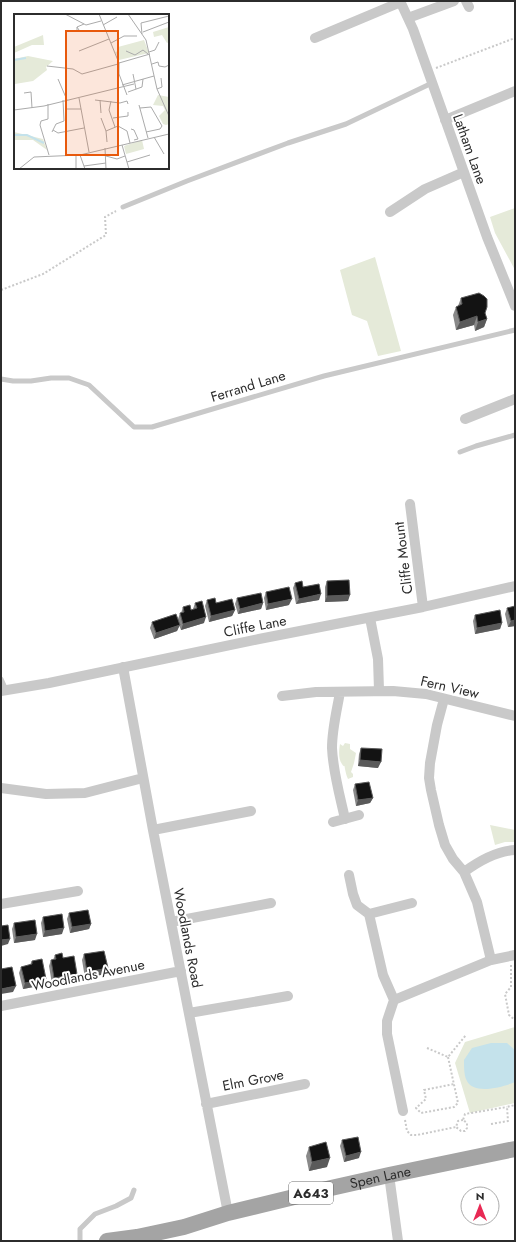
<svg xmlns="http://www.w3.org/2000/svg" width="516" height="1242" font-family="Jost,sans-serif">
<rect width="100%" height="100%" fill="#fff"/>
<path fill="#e5ead9" d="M515 208V270L495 233 490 217Z
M375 257 401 351 378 356 367 321 352 315 340 270Z
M345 743 350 744V749L356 753 354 763 351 772 353 774V777L348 779C346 775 346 773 345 769 344 763 345 769 342 764 338 759 339 750 340 744L343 746Z
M490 825 515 830V842H505L495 845Z
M515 1027V1103L470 1113 455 1063 465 1042Z"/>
<path fill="#c4e2eb" d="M491 1043H507L515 1050V1082C503 1087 472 1096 466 1079 464 1074 464 1066 464 1060L472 1048Z"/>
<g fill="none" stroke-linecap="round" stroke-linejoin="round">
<path stroke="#c9c9c9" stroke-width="2" stroke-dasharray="2 2" stroke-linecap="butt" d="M436 68 515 38
M1 290 43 274 106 235 105 217 116 211
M511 965V987L505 994 509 1015 515 1020
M427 1048 448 1057 466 1035
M448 1057 458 1103 454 1107 421 1113 416 1108 426 1099 424 1090 454 1084
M405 1120 407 1131 411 1135H417L456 1127
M463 1120 458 1121 456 1127 461 1131H465L467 1128V1123L463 1120 465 1114 507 1107
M491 1124 508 1121 507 1107 515 1105"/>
<path stroke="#c9c9c9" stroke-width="5" d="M123 207 187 181 288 143 346 124 432 83
M1 379 13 381H31L51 378H69L89 385 134 427H152L324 376 515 330
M460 452 476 446 515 435
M1 679 6 690
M80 1241V1229L95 1214 116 1206 131 1198 134 1190"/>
<path stroke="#c9c9c9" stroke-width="10" d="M400 1 413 29 487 237 515 306
M466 1 469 7
M408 18 454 1
M315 38 401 2
M445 120 515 91
M390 212 425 189 464 172
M465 419 515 399
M410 504 423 607
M370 618 378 659 379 690
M123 667 153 830 228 1213
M1 691 49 683 259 639 423 607 515 586
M340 692C337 710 332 729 332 748 333 772 340 796 345 819
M282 696 316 692 393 691 426 694 515 716
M444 699 437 725 430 763 429 778 431 790 439 825 445 845 453 859 464 872 477 902 491 960
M1 788 46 794 85 793 143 778
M333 822 359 815
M153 830 251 811
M464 872C479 861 497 851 515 850
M349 875 353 894 357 905 369 914 383 975 394 1000
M1 904 78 891
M369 914 412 903
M171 922 271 903
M1 1006 181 971
M189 1013 288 996
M206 1104 305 1084
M403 1111 387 1034V1021L394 1000 491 960 515 955
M389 1175 398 1241"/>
<path stroke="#a4a4a4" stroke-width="16" id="s1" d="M107 1241 137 1237 184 1227 228 1213 331 1188 389 1175 515 1149"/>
</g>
<path fill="#898989" d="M461 298 485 313 487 319 484 327 475 331 474 325 456 330 453 315 456 307 458 306Z
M327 581 348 601 325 602V587Z
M295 583 303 587 319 600 296 604 293 588Z
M266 592 289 605 266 610 264 598Z
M237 598 263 603 261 609 238 614 235 604Z
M207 600 235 610 232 616 209 622 205 606Z
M195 603 204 623 181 630 179 625 177 631 154 639 150 628 152 622 178 619 180 613H181L183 607 191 610 193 609Z
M507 608 515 626 508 627 505 614Z
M475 615 502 623 500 629 475 634 473 621Z
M361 748 378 768 358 766 359 754Z
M355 784 373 798 370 803 356 806 353 790Z
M69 913 91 924 89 929 70 933 67 919Z
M43 917 62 934 43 937 41 923Z
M14 923 35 940 14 943 12 929Z
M84 954 108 968 106 974 85 978 82 960Z
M55 955 63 958 77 974 75 980 52 984 49 966 51 960H53Z
M32 961 44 985 23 989 19 973 21 967 30 965Z
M342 1140 359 1158 344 1162 340 1146Z
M309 1147 327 1167 309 1171 306 1156Z"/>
<path fill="#5a5a5a" d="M477 316 474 325 456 330 460 322Z
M487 319 484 327 475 331 478 322Z
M321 594 319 600 296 604 299 599Z
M350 595 348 601 325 602 327 596Z
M292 599 289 605 266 610 268 604Z
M263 603 261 609 238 614 240 609Z
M235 610 232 616 209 622 211 616Z
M206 617 204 623 181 630 183 624Z
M515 620V626L508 627 511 621Z
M502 623 500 629 475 634 477 628Z
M180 625 177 631 154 639 156 633Z
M360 760 381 762 378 768 358 766Z
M373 798 370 803 356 806 358 800Z
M91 924 89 929 70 933 72 927Z
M64 928 62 934 43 937 45 931Z
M37 934 35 940 14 943 16 937Z
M10 939 8 944 1 946V940Z
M108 968 106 974 85 978 87 972Z
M77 974 75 980 52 984 54 978Z
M46 979 44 985 23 989 25 983Z
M16 986 13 992 1 994V989Z
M361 1152 359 1158 344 1162 346 1156Z
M330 1158 327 1167 309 1171 312 1162Z"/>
<path fill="#131313" stroke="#5a5a5a" d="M479 293 484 296 487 299V307L485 313 487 319 478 322 477 316 460 322 456 307 462 304 461 298Z
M349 580 350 595 327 596V581Z
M302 581 303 587 319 584 321 594 299 599 295 583Z
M289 587 292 599 268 604 266 592Z
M261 593 263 603 240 609 237 598Z
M215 598 216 603 232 599 235 610 211 616 207 600Z
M202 601 206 617 183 624 180 613 184 612 183 607 190 605 191 610 197 608 195 603Z
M515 606V620L511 621 507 608Z
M500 610 502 623 477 628 475 615Z
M176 614 180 625 156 633 152 622Z
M361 748 382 749 381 762 360 760Z
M369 782 373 798 358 800 355 784Z
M88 910 91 924 72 927 69 913Z
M62 914 64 928 45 931 43 917Z
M35 920 37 934 16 937 14 923Z
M8 925 10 939 1 940V926Z
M104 951 108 968 87 972 84 954Z
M62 953 63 958 74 956 77 974 54 978 51 960 56 959 55 955Z
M42 959 46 979 25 983 21 967 32 964V961Z
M12 967 16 986 1 989V969Z
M358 1137 361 1152 346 1156 342 1140Z
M326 1142 330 1158 312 1162 309 1147Z"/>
<g text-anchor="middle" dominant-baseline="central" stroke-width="4" stroke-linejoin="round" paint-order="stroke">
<rect fill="#fff" stroke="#6b6b6b" stroke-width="1" x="289" y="1182" width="44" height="22" rx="3"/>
<g font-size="13" font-weight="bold" fill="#2c2c2c">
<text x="311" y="1193">A643</text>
</g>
<g font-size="14" fill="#2c2c2c" stroke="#fff">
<text transform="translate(470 149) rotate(70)">Latham Lane</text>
<text transform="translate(248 386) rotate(-17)">Ferrand Lane</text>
<text transform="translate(403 558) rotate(-97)">Cliffe Mount</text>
<text transform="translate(255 626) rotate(-11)">Cliffe Lane</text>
<text transform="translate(450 687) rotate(13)">Fern View</text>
<text transform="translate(188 938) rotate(79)">Woodlands Road</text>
<text transform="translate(88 975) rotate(-11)">Woodlands Avenue</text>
<text transform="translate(253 1080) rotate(-11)">Elm Grove</text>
<text stroke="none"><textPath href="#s1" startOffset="281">Spen Lane</textPath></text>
</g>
</g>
<g transform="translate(14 14)">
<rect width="155" height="155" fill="#fff"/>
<path d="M155 13V28L153 29 148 21 140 23 139 18ZM29 21 30 31H18L0 39V33ZM130 26 135 39 105 46 101 38 105 37 104 33ZM14 42 39 47 32 53 33 56 19 67 1 70 0 45ZM144 81 155 83V110L152 111 149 110 145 102 151 96 149 92 139 91ZM0 118 29 125 33 136 19 126H0ZM128 126 130 135 112 140 110 132Z" fill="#e5ead9"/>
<path fill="none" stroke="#c4e2eb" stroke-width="2" d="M0 46 12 44M0 121H13L30 129"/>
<path fill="none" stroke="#ababab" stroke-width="1" d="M51 0 72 11 87 7M85 0 105 49V60L113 81M114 0 132 26 143 75 155 102M89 11 103 3M63 13V17L65 16 63 13 70 10M129 18 155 8M128 20 127 9 155 2M97 29 110 22H123M65 37 95 25M112 37 121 41 129 36 134 40M135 38 141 36 145 28M105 49 136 40M138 50 144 48 145 52 151 53 155 51M33 52 59 55 68 60 104 50M119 60 122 75M44 65 53 86M108 71 140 62M143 75 148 73 147 64M114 78 128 73 129 65M10 79 17 78 18 94M65 84 75 138M81 86 106 89 113 87 114 90M86 86 87 99M97 87 95 96 101 113M34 90V105L27 107 26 111 35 141M125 91 134 124M126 94 137 93 148 112 146 115 132 118M51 95H67M0 96 30 92 120 70M87 104 92 117M99 104 114 102V98M117 115 120 116 124 125 120 126M39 116 44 119 70 114M38 118 42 110 50 107 49 86M140 123 150 140M93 128 92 117 104 112 113 117 116 129M108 131 115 155M91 134 92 155M62 141V155M66 141 71 155M92 142 103 145 111 142M113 148 136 141M70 152 92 149M5 155 20 143 66 141 155 120M134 155H147"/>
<path fill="#e8590c" fill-opacity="0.15" stroke="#e8590c" stroke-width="2" d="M52 17H104V141H52Z"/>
<rect width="155" height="155" fill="none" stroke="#2c2c2c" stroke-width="2"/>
</g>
<rect width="516" height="1242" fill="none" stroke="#2c2c2c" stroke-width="4"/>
<g transform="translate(480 1206)"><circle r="19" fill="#ffffff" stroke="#ababab"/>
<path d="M0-3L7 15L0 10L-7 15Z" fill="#e82954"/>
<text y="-6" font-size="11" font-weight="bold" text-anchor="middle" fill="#2c2c2c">N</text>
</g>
</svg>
